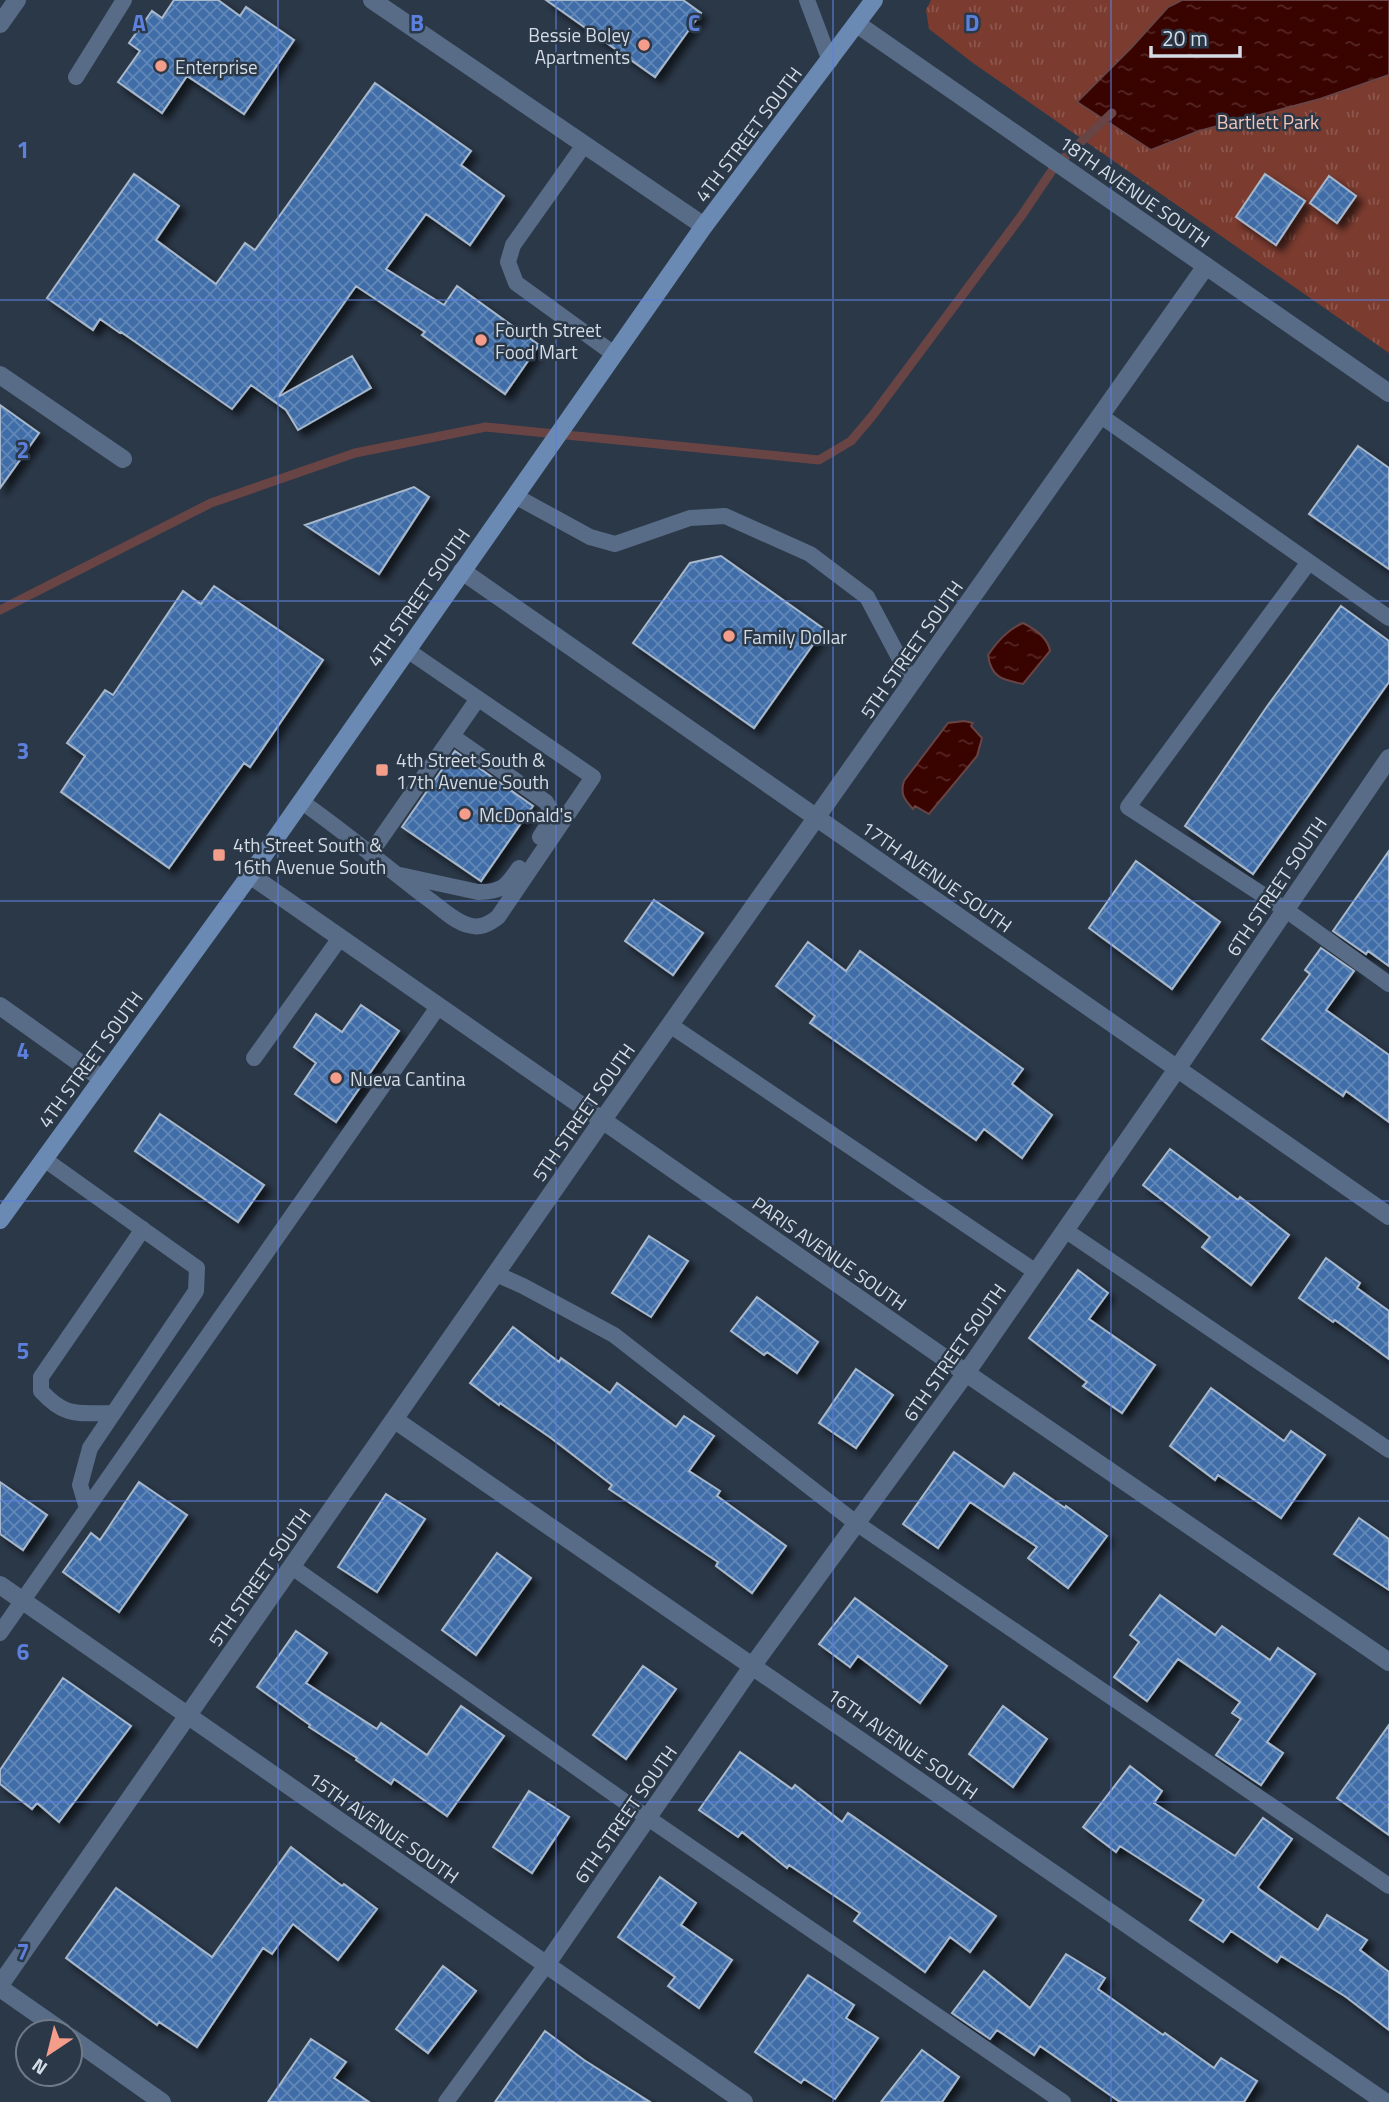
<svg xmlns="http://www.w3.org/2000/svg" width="1389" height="2102" font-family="'Titillium Web',sans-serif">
<defs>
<pattern id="grass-tufts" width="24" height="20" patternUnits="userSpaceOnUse" patternTransform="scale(1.75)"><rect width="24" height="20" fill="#7b3b2f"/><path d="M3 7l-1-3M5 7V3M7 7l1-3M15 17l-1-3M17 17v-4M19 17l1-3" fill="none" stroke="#8d574d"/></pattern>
<pattern id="water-ripples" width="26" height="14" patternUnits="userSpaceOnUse" patternTransform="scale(1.75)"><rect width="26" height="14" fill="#390300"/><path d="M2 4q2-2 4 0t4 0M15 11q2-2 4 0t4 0" fill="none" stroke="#552725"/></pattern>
<pattern id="building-cross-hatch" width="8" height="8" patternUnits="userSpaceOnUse" patternTransform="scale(1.75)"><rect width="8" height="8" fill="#3f6da8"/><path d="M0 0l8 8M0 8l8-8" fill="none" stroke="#6388b8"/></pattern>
<filter id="shadow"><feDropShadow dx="6" dy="6" stdDeviation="3.5" flood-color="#0009"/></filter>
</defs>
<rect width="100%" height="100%" fill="#2b3848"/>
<path fill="url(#grass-tufts)" d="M931 0H1389V353L973 63 929 29 926 10Z"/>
<path fill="url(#water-ripples)" stroke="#684445" stroke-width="2" d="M1182 0H1389V75L1320 99 1199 131 1151 150 1077 102 1131 48 1168 7Z
M1023 623C1035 629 1048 638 1050 651L1023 684C1003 680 991 678 988 655 998 641 1007 630 1023 623Z
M964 721 973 723 971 726 982 738 977 756 929 814 915 806 913 809C904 799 900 794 904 781L948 723Z"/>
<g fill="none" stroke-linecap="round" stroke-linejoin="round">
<path stroke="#684445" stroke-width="9" d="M0 610 211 503 355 453 486 427 819 460 851 441 873 415 1022 215 1055 166 1112 113"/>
</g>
<path fill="url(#building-cross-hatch)" stroke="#a8b8cc" stroke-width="2" filter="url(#shadow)" d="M174 0H218L240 16 246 7 294 40 244 114 187 76 162 113 118 82 140 51 129 43 152 11 162 18Z
M546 0H683L701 13 655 77Z
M375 83 471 151 461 165 504 196 470 245 426 214 386 269 444 305 457 286 539 345 505 394 422 335 425 332 356 286 278 397 352 356 371 388 298 430 286 410 251 385 232 409 121 332 120 333 100 319 93 330 47 298 134 174 179 206 156 240 216 284 245 243 255 250Z
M1265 174 1305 201 1276 245 1236 217Z
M1329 176 1356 196 1337 223 1310 203Z
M0 405 39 433 0 488Z
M1358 446 1389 468V569L1309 514Z
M414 487 429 497 379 574 305 525Z
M721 556 824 629 754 728 633 643 690 563Z
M214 586 323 660 250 767 244 763 169 868 61 792 85 756 67 743 105 690 113 695 183 591 201 604Z
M1341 606 1389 641V682L1253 874 1185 826 1268 705Z
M455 751 533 806 481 881 402 827Z
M1389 851V966L1368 951 1366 954 1333 931Z
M1136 861 1220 922 1172 989 1089 928Z
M654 900 703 933 673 975 625 941Z
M808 942 846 971 860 951 1023 1069 1012 1084 1052 1115 1022 1158 984 1129 976 1140 810 1023 815 1016 776 986Z
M1321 948 1354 971 1326 1010 1389 1055V1122L1346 1091 1343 1096 1262 1039 1310 974 1305 970Z
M361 1005 399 1031 336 1122 295 1094 316 1063 294 1047 316 1014 342 1032Z
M160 1114 264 1185 238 1222 135 1151Z
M1170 1149 1238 1200 1240 1197 1289 1235 1251 1285 1202 1247 1210 1237 1143 1185Z
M649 1236 688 1261 651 1317 612 1293Z
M1326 1258 1360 1283 1357 1288 1389 1311V1359L1335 1320 1333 1322 1299 1298Z
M1078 1270 1108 1293 1089 1319 1155 1365 1122 1413 1083 1386 1087 1382 1029 1338Z
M757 1297 818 1342 797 1373 767 1352 764 1355 731 1331Z
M513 1327 559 1362 561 1358 610 1393 617 1383 676 1427 684 1416 714 1436 689 1471 720 1491 717 1496 786 1546 752 1593 716 1566 718 1562 609 1489 612 1485 551 1438 500 1403 499 1405 470 1383Z
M856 1369 893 1395 856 1448 819 1423Z
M1211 1388 1284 1441 1291 1431 1325 1455 1281 1518 1218 1475 1215 1480 1170 1446Z
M954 1452 1004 1487 1014 1473 1065 1508 1066 1506 1107 1536 1068 1588 1028 1558 1037 1547 970 1502 938 1548 903 1524Z
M0 1482 47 1515 23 1550 0 1534Z
M139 1482 187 1515 119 1612 63 1572 91 1533 100 1540Z
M386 1494 425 1519 377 1592 338 1567Z
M1359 1518 1389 1539V1590L1334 1554Z
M497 1553 531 1578 476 1655 442 1630Z
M1160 1595 1215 1635 1222 1626 1270 1660 1278 1648 1315 1674 1267 1742 1283 1753 1261 1785 1216 1755 1241 1719 1232 1713 1240 1702 1178 1659 1147 1701 1114 1677 1139 1642 1130 1635Z
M855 1598 947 1666 920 1703 858 1656 850 1667 819 1644Z
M296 1631 327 1653 306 1683 377 1729 381 1723 427 1755 461 1706 504 1736 447 1816 394 1779 391 1784 356 1760 357 1758 309 1727 310 1725 257 1687Z
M643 1666 676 1689 626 1759 593 1735Z
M63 1678 131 1726 59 1822 37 1803 32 1809 0 1784V1770Z
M1003 1706 1047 1739 1013 1787 969 1754Z
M1389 1725V1835L1337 1798Z
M740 1752 792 1789 795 1785 842 1822 848 1813 996 1916 970 1952 950 1937 925 1972 854 1921 860 1913 789 1865 787 1868 742 1832 738 1837 699 1810Z
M1130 1766 1162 1791 1154 1803 1235 1856 1263 1818 1292 1839 1258 1887 1259 1889 1318 1930 1327 1915 1367 1940 1360 1950 1389 1972V2030L1346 1997 1281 1956 1277 1962 1231 1931 1223 1942 1190 1920 1204 1900 1120 1846 1116 1852 1083 1827Z
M529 1791 569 1817 532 1873 493 1847Z
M291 1847 342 1886 344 1884 377 1909 338 1960 293 1924 272 1954 263 1948 197 2047 159 2022 157 2025 66 1958 116 1888 212 1957Z
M660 1877 696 1903 681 1925 732 1960 699 2008 668 1986 675 1977 618 1937Z
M1066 1954 1105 1978 1098 1989 1163 2035 1165 2033 1214 2068 1221 2058 1257 2081 1244 2102H1120L1040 2046 1034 2055 997 2030 990 2039 952 2013 984 1971 1030 2008Z
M443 1966 476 1991 428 2053 396 2029Z
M808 1975 854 2005 846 2018 878 2038 835 2099 804 2079 801 2083 755 2052Z
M545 2031 584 2060 650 2102H495Z
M311 2039 346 2062 334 2078 369 2102H268Z
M922 2050 959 2077 942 2102H881Z"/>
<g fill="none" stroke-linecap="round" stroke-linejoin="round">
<path stroke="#586c87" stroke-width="16" d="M807 0 830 61
M76 77 124 0
M584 145 513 245 508 262 516 283 614 354
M1101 416 1389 618
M515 496 590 537 615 544 690 518 725 516 810 554 867 597 912 682
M1309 562 1128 807 1286 910 1389 984
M452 736 546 802 552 812 550 821 540 837
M302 802C345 832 385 866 427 898 440 907 453 921 468 925 480 929 489 924 498 917L593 777 407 650
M370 854 477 700
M400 875 478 892C502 892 506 887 519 868
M670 1025 1036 1272
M254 1058 340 938
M44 1159 197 1268 196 1291 90 1448 80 1485 87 1508
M1065 1230 1389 1450
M496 1274 523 1286 614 1335 856 1523 1389 1886
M112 1413C77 1413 66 1418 41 1391V1377L143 1229
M292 1567 648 1818 1063 2102
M0 1633 438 1007
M446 2102 546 1965"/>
<path stroke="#586c87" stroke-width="18" d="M372 0 704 226
M0 375 123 459
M462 571 1389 1216
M250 875 966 1373 1389 1662
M0 1006 101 1078
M395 1420 1385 2102
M0 1585 744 2102
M546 1965 753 1665 966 1373 1177 1069 1389 758
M0 1985 602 1121 1206 266
M0 1988 63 2032
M70 2037 162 2102"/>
<path stroke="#586c87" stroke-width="18" d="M0 24 17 0
M857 24 1389 393"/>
<path stroke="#6a89b3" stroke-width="18" d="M0 1220 250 875 704 226 874 0"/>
</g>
<path fill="none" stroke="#5d80dd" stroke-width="2" stroke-opacity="0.55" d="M278 0V2102M556 0V2102M833 0V2102M1111 0V2102M0 300H1389M0 601H1389M0 901H1389M0 1201H1389M0 1501H1389M0 1802H1389"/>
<g fill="#f49d8b" stroke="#2b3848" stroke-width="2.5">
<circle cx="644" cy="45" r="7"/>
<circle cx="161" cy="66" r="7"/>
<circle cx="481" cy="340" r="7"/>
<circle cx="729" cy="636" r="7"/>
<rect x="375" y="763" width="14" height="14" rx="3.5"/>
<circle cx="465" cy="814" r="7"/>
<rect x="212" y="848" width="14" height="14" rx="3.5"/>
<circle cx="336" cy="1078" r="7"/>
</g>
<g text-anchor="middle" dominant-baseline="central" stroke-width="5" stroke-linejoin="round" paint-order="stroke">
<g font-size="19" fill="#d4dce6" stroke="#2b3848" text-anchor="start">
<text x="630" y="34" text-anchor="end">Bessie Boley<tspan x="630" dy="22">Apartments</tspan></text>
<text x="175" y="66">Enterprise</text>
<text x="495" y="329">Fourth Street<tspan x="495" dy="22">Food Mart</tspan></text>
<text x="743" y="636">Family Dollar</text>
<text x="396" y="759">4th Street South &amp;<tspan x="396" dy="22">17th Avenue South</tspan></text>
<text x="479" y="814">McDonald's</text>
<text x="233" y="844">4th Street South &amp;<tspan x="233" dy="22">16th Avenue South</tspan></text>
<text x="350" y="1078">Nueva Cantina</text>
</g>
<g font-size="19" fill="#f3c5ba" stroke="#2b3848">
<text x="1268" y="121">Bartlett Park</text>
</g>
<g font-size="19" fill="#d4dce6" stroke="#2b3848">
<text transform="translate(748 134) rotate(-53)">4TH STREET SOUTH</text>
<text transform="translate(1135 191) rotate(35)">18TH AVENUE SOUTH</text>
<text transform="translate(418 597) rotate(-55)">4TH STREET SOUTH</text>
<text transform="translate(911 649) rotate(-55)">5TH STREET SOUTH</text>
<text transform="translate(937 876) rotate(35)">17TH AVENUE SOUTH</text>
<text transform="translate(1276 886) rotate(-56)">6TH STREET SOUTH</text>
<text transform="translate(90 1059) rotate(-54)">4TH STREET SOUTH</text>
<text transform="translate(583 1112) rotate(-55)">5TH STREET SOUTH</text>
<text transform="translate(830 1253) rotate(35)">PARIS AVENUE SOUTH</text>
<text transform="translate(954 1352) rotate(-55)">6TH STREET SOUTH</text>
<text transform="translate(259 1577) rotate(-55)">5TH STREET SOUTH</text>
<text transform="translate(903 1743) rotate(35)">16TH AVENUE SOUTH</text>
<text transform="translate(625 1814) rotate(-55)">6TH STREET SOUTH</text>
<text transform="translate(384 1827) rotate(35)">15TH AVENUE SOUTH</text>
</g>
</g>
<g font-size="23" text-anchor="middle" font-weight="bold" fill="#5d80dd" stroke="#2b3848" stroke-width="5" stroke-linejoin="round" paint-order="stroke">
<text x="139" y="31">A</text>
<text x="417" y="31">B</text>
<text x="694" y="31">C</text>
<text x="972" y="31">D</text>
<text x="23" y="158">1</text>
<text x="23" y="458">2</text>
<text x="23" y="759">3</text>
<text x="23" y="1059">4</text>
<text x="23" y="1359">5</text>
<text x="23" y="1660">6</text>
<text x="23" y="1960">7</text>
</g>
<g transform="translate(49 2053) rotate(215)"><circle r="33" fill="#2b3848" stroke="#6f7a87" stroke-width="2"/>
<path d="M0-5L12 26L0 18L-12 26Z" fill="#f49d8b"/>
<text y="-10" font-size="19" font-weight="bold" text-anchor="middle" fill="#d4dce6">N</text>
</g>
<path d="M1151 46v10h89v-10" fill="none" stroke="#d4dce6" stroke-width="3.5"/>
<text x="1162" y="46" font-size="21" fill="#d4dce6" stroke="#2b3848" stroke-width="5" paint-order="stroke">20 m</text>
</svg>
